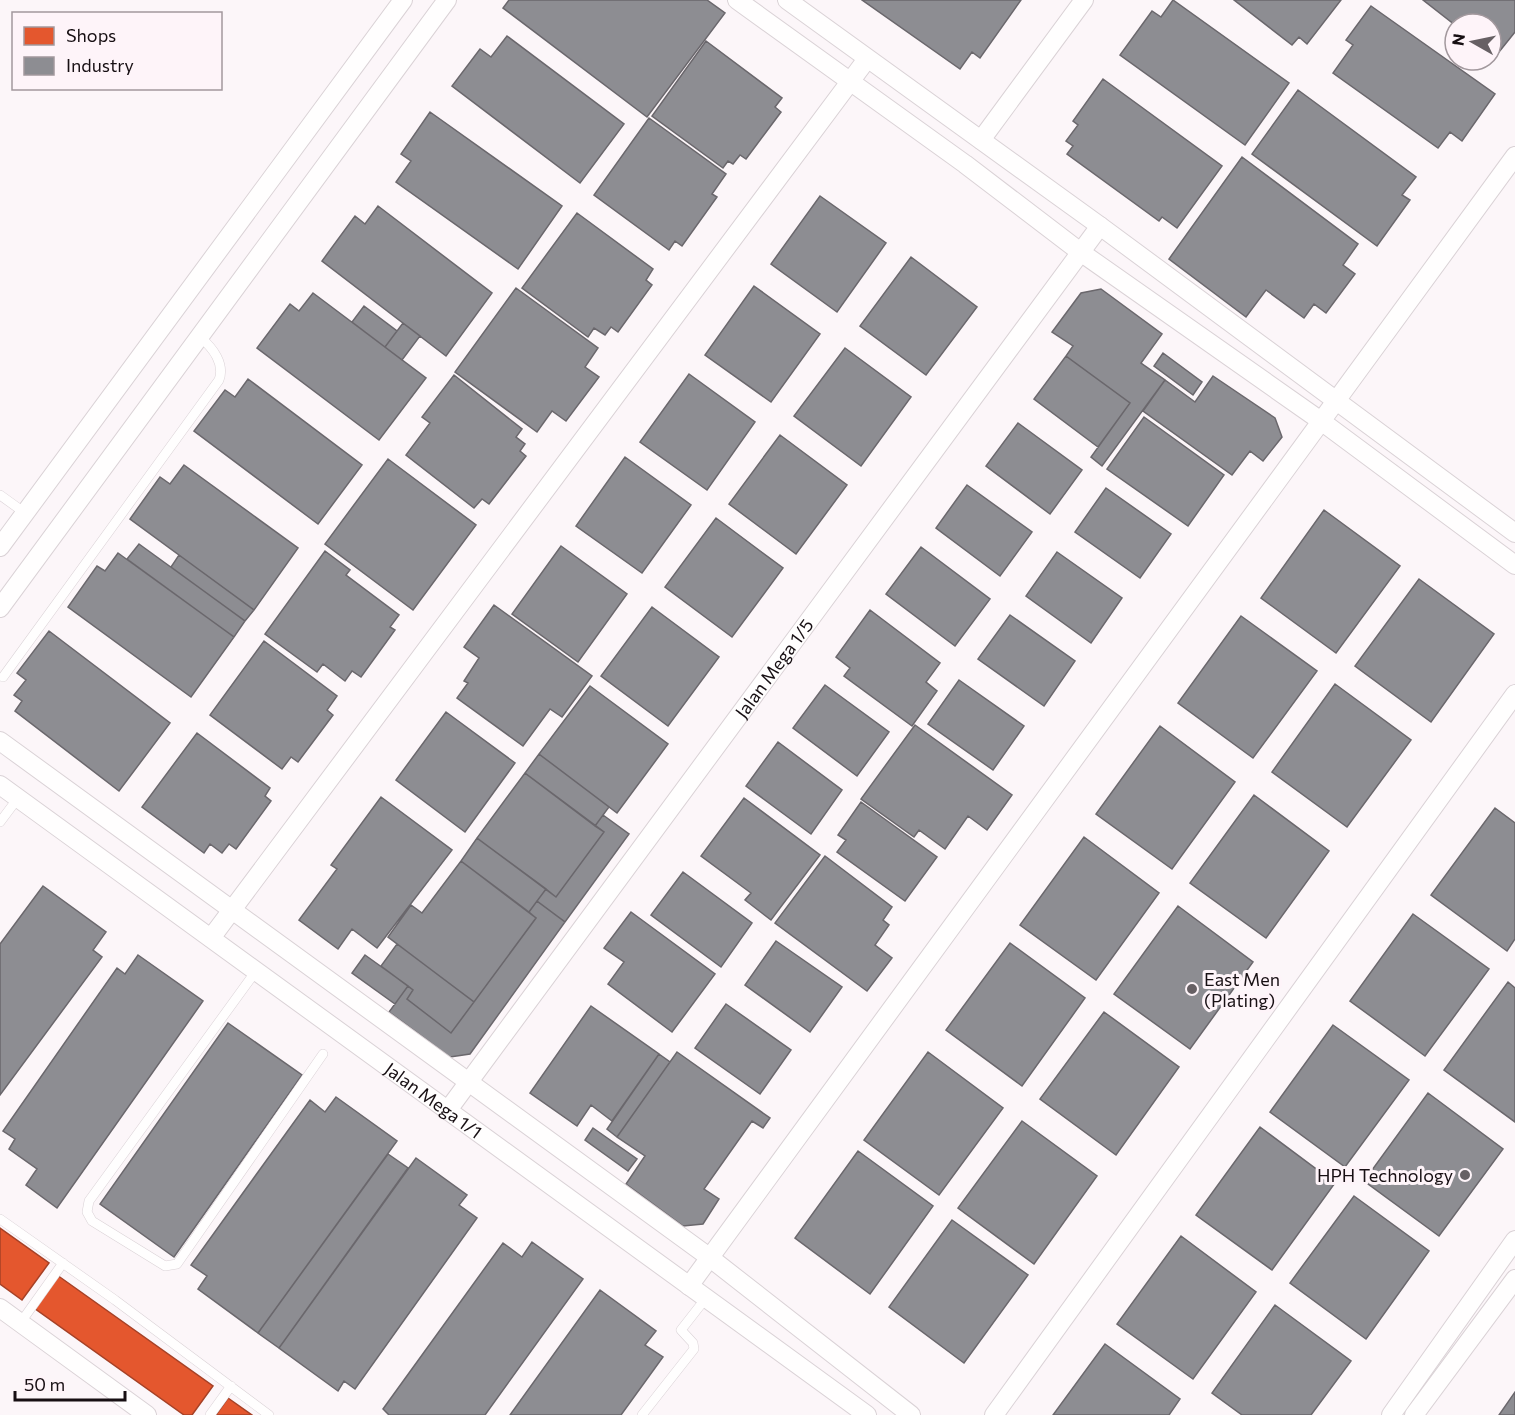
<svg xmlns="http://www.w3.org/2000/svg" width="1515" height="1415" font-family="Commissioner,sans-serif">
<rect width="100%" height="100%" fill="#fcf6f9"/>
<path fill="#e4572e" stroke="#a64126" stroke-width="1.5" d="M0 1228 49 1263 22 1300 0 1284Z
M57 1275 213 1386 192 1415H184L34 1308Z
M228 1398 252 1415H216Z"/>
<path fill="#8d8d92" stroke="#6a676c" stroke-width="1.5" d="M509 0H707L725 13 647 117 503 8Z
M862 0H1021L980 58 972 52 960 69Z
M1173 0 1289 83 1245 145 1120 55 1152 11 1161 17Z
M1234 0H1341L1307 44 1299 37 1292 45Z
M1423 0H1515V32L1495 57 1491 54V24L1455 25Z
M1371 6 1495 94 1462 141 1450 132 1438 148 1333 73 1353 45 1346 40Z
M507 36 624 124 580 183 452 86 480 49 491 57Z
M706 41 782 98 775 107 781 112 746 159 740 155 733 164 728 161 723 168 652 116Z
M1103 79 1222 166 1177 228 1162 217 1159 221 1067 154 1073 146 1066 141 1078 125 1073 121Z
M1298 90 1416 177 1402 195 1410 200 1377 246 1252 154Z
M430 112 562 206 518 269 396 182 411 161 401 154Z
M649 118 726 174 712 194 717 197 682 246 675 241 669 250 594 195Z
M1242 157 1358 244 1343 265 1355 274 1326 313 1314 304 1304 318 1266 290 1246 317 1169 259Z
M820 196 886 243 837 312 771 264Z
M378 206 492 293 446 356 322 261 355 216 365 224Z
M577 213 653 269 646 280 652 285 618 332 611 327 605 335 594 328 588 337 522 288Z
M911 257 977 307 926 375 860 326Z
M754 286 820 334 771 402 705 355Z
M516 288 598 348 585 367 599 377 566 421 552 411 537 432 455 372Z
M1101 289 1162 334 1141 363 1165 380 1102 466 1091 457 1130 403 1066 356 1073 346 1052 332 1081 293Z
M313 293 426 378 379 440 257 348 290 304 299 311Z
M364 306 397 331 385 347 352 322Z
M403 323 420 336 402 360 385 347Z
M845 348 911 397 861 466 794 416Z
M1163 353 1202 382 1193 395 1154 366Z
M1066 356 1130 403 1098 447 1034 399Z
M689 374 755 422 707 490 640 442Z
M454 375 522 429 516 437 525 444 520 451 526 456 489 504 482 499 474 508 406 455 430 423 422 417Z
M1213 376 1275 418 1282 437 1263 461 1250 451 1232 475 1143 411 1165 380 1195 402Z
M248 379 362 465 318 524 194 431 225 390 235 397Z
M1144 417 1224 475 1188 526 1107 469Z
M1018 423 1082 470 1050 514 986 466Z
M780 435 847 485 796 554 729 504Z
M625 457 691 505 642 573 576 526Z
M388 459 476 525 413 610 325 544Z
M184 465 298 548 254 610 130 519 160 477 170 484Z
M967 485 1032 532 1000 576 936 528Z
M1106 488 1171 534 1140 578 1075 532Z
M1324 510 1400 566 1336 653 1261 598Z
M716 518 783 568 732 637 665 587Z
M139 544 245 621 234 637 127 559Z
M561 546 627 594 578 662 512 614Z
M921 547 990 599 955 646 886 594Z
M325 551 350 570 346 575 399 615 390 627 395 630 361 677 352 671 345 681 323 664 317 672 265 634Z
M1057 552 1122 598 1091 643 1026 596Z
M118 553 234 637 191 697 68 607 97 566 105 571Z
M179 555 254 610 245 621 171 567Z
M1419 579 1494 634 1431 722 1355 666Z
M494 605 592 676 562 717 550 709 523 746 457 698 468 683 464 681 479 658 464 647Z
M652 607 719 657 668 726 601 676Z
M870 610 940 663 926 682 937 691 912 726 844 676 850 668 836 657Z
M1010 615 1075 661 1044 706 978 659Z
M1241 616 1317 671 1253 758 1178 703Z
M49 631 170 723 119 791 15 711 22 701 14 695 26 680 17 673Z
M264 641 337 696 327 710 333 715 298 762 291 757 282 769 210 715Z
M959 680 1024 726 993 770 928 724Z
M1335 684 1411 740 1347 827 1272 772Z
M825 685 889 732 857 776 793 728Z
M590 686 668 744 617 813 539 754Z
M446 712 515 763 465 832 396 780Z
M915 725 1012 795 987 830 968 816 945 849 919 830 914 837 861 799Z
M1160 726 1235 782 1172 869 1096 814Z
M197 733 270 788 265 796 271 801 236 849 229 844 222 853 210 844 204 853 142 807Z
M778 742 842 790 811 834 746 786Z
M539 754 609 807 595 826 525 773Z
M525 773 604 832 556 897 477 838Z
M1254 795 1329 851 1266 938 1190 883Z
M381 797 452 850 377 948 352 929 338 949 299 920 337 869 331 865Z
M744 798 820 855 771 920 745 900 751 893 701 856Z
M861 802 937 857 905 901 837 852 846 840 838 835Z
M1495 808 1515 823V939L1507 951 1431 895Z
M603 815 629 834 565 922 537 901 546 889 556 897 604 832 595 826Z
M1084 837 1159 893 1096 980 1020 925Z
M477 838 546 889 529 912 461 861Z
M825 856 892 907 883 920 889 925 875 945 892 958 867 991 775 923Z
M461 861 536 918 474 1002 388 937 411 905 422 913Z
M683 872 752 923 721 967 651 915Z
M43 886 106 932 93 950 102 957 0 1095V944Z
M537 901 565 922 470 1054 450 1057 389 1012 408 986 413 990 407 999 451 1033 536 918 529 912Z
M1178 906 1253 962 1190 1049 1114 994Z
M631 912 715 974 672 1032 608 984 624 962 604 948Z
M1413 914 1489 969 1425 1056 1350 1001Z
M776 941 842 987 810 1032 745 985Z
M1010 943 1085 998 1022 1086 946 1030Z
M397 944 474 1002 451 1033 407 999 413 990 381 966Z
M138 955 203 1001 57 1208 26 1185 37 1169 9 1149 15 1139 3 1131 117 968 125 974Z
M365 955 408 986 395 1004 352 973Z
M1508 982 1515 988V1122L1444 1070Z
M726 1004 791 1050 760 1094 695 1048Z
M591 1006 659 1054 612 1121 591 1105 577 1126 530 1093Z
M1104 1012 1179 1067 1116 1155 1040 1099Z
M228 1023 302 1075 174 1257 100 1204Z
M1333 1025 1409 1080 1345 1167 1270 1112Z
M677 1052 770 1118 763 1128 752 1121 704 1189 719 1199 703 1224 683 1226 626 1184 645 1156 617 1137Z
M928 1052 1003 1108 939 1195 864 1140Z
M659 1054 670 1062 617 1137 607 1129Z
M1428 1093 1503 1149 1439 1236 1364 1181Z
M336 1097 397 1141 258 1333 198 1289 207 1276 191 1265 310 1100 325 1112Z
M1022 1121 1097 1176 1034 1264 958 1208Z
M1260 1127 1335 1183 1272 1270 1196 1215Z
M593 1128 637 1159 628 1171 585 1140Z
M858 1151 933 1206 870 1294 795 1238Z
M388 1154 408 1168 279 1348 258 1333Z
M416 1158 467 1195 459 1205 477 1218 355 1389 344 1381 338 1391 279 1348Z
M1354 1196 1429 1251 1366 1339 1290 1283Z
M952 1220 1028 1275 964 1363 889 1307Z
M1181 1236 1256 1292 1193 1379 1117 1324Z
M532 1242 583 1279 485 1415H389L383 1409 503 1243 522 1257Z
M600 1290 656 1331 645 1345 663 1357 621 1415H510Z
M1275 1305 1351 1361 1311 1415H1242L1212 1393Z
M1105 1344 1180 1399 1169 1415H1053Z
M1515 1392V1415H1499Z"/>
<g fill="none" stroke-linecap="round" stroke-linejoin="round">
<defs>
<path id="service" d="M0 495 25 513
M3 677 219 380C225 364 213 348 201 338
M0 822 18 798
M256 971 89 1201 87 1212 92 1221 165 1266 177 1264 323 1054
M0 1219 115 1300 269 1415
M21 1322 63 1263
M210 1415 231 1386
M642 1415 694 1349 693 1343 681 1330 706 1298"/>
<g id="minor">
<path d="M737 0 965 164 1079 251 1321 421 1515 565"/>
<path d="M787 0 1100 226 1515 533"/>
<path d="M981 140 1084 0"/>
<path d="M0 547 403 0"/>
<path d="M0 608 447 0"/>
<path d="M0 741 709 1257 911 1415"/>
<path id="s1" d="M0 785 867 1415"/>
<path d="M211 938 867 59"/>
<path id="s2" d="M448 1110 1100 226"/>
<path d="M689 1286 1515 156"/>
<path d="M0 1308 147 1415"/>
<path d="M994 1415 1515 694"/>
<path d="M1391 1415 1515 1240"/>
<path d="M1414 1415 1515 1279"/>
</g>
</defs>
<use href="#service" stroke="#dad2d6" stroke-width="10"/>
<use href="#minor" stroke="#dad2d6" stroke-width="20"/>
<use href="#service" stroke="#fffefe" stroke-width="9"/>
<use href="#minor" stroke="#fffefe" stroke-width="18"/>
</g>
<g fill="#676064" stroke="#fef4f9" stroke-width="2">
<circle cx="1192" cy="989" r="6"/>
<circle cx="1465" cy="1175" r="6"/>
</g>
<g text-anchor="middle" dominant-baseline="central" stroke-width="6" stroke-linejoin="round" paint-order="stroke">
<g font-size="18" fill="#170f13" stroke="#fef4f9">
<text stroke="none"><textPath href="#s2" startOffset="549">Jalan Mega 1/5</textPath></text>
<text stroke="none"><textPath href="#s1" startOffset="536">Jalan Mega 1/1</textPath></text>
</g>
<g font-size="18" fill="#170f13" stroke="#fef4f9" text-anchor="start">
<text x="1204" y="979">East Men<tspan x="1204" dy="21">(Plating)</tspan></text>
<text x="1453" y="1175" text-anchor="end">HPH Technology</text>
</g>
</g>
<rect x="12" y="12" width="210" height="78" fill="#fef4f9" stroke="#a2989d" stroke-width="1.5"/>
<rect x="24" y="27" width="30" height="18" fill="#e4572e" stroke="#a2989d" stroke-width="1.5"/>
<text x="66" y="42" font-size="18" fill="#170f13">Shops</text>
<rect x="24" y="57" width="30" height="18" fill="#8d8d92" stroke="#a2989d" stroke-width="1.5"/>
<text x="66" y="72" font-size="18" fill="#170f13">Industry</text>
<g transform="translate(1473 42) rotate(279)"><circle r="28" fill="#fef4f9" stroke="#a2989d" stroke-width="1.5"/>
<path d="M0-4.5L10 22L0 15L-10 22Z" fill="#676064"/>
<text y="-9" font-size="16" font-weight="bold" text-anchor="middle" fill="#170f13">N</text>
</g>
<path d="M15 1391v9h110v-9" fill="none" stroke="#170f13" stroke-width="3"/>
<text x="24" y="1391" font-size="18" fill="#170f13" stroke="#fef4f9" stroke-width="4.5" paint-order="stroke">50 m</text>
</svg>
